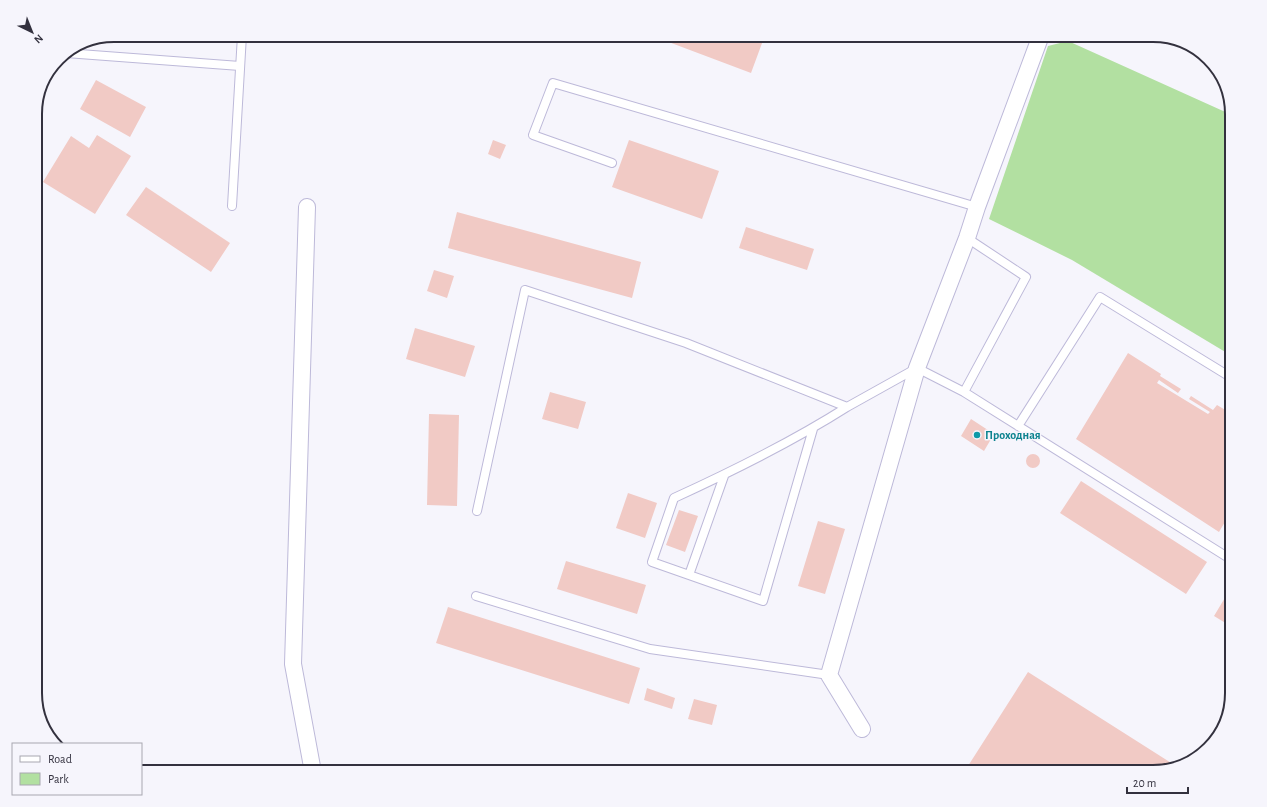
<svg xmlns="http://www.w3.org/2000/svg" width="1267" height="807" font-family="'Alegreya Sans',sans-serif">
<rect width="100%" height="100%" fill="#f6f5fc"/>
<path fill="#b2e0a1" d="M1068 41 1232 115V356L1072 260 989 219 1048 46Z"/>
<path fill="#f1cac5" d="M595 35H619L617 43Z
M650 35H765L751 73Z
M96 80 146 107 130 137 80 109Z
M97 135 131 156 95 214 43 182 71 136 89 148Z
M493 140 506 145 500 159 488 154Z
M629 140 719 171 702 219 612 187Z
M146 187 230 243 211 272 126 215Z
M457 212 641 262 632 298 448 248Z
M746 227 814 249 807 270 739 248Z
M434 270 454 276 447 298 427 291Z
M415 328 475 346 465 377 406 359Z
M1128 353 1161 374 1160 376 1181 389 1178 393 1159 380 1157 383 1208 414 1210 412 1189 399 1191 396 1213 410 1217 405 1232 414V510L1219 532 1076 439Z
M550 392 586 402 578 429 542 419Z
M429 414 459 415 457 506 427 505Z
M971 419 994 434 984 451 961 436Z
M1026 461a7 7 0 1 1 14 0a7 7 0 1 1-14 0Z
M1081 481 1207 562 1186 594 1060 513Z
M628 493 657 503 645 538 616 528Z
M679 510 698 516 685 552 666 545Z
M818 521 845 529 825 594 798 586Z
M566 561 646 585 637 614 557 589Z
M1232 586V627L1214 616Z
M448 607 640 668 629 704 436 643Z
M1028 672 1176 766 1153 772H978L968 766Z
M647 688 675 698 672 709 644 700Z
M694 699 717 705 712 725 688 719Z"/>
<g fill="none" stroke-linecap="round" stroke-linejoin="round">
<defs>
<path id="lane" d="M66 53 240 66
M612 163 533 135 553 83 977 207
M232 206 242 35
M964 392 1026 277 967 238
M1018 426 1100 297 1232 378
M813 429 763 601 652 562 674 498C733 471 792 442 847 407
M477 511 525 290 686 343 847 407 917 368 964 392 1232 560
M689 575 724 476
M476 596 650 649 829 675"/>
<path id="street" d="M307 207 293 664 313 772
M862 729 829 675 917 368 967 238 977 207 1041 35"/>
</defs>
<use href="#lane" stroke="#bdb9d9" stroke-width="10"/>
<use href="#street" stroke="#bdb9d9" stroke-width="18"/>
<use href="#lane" stroke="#fff" stroke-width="8"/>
<use href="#street" stroke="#fff" stroke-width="16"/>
</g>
<circle fill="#0f9aa8" stroke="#f6f5fc" stroke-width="1.5" cx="977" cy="435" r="4"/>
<g text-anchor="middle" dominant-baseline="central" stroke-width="3" stroke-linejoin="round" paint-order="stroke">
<g font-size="12" font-weight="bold" fill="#0d838f" stroke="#f6f5fc" text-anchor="start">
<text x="985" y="435">Проходная</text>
</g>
</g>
<path d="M0 0H1267V807H0ZM114 42H1153A72 72 0 0 1 1225 114V693A72 72 0 0 1 1153 765H114A72 72 0 0 1 42 693V114A72 72 0 0 1 114 42Z" fill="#f6f5fc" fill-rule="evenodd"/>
<path fill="none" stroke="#33313e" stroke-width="2" d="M114 42H1153A72 72 0 0 1 1225 114V693A72 72 0 0 1 1153 765H114A72 72 0 0 1 42 693V114A72 72 0 0 1 114 42Z"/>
<rect x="12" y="743" width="130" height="52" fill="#f6f5fc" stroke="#a8a7b0"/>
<rect x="20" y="756" width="20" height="6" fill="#ffffff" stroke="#a8a7b0"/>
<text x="48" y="763" font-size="12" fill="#33313e">Road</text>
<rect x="20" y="773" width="20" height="12" fill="#b2e0a1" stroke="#a8a7b0"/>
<text x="48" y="783" font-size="12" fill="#33313e">Park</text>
<g transform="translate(32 32) rotate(137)" stroke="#f6f5fc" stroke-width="3" paint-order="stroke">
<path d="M0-3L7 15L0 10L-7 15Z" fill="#33313e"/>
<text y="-6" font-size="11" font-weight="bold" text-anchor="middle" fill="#33313e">N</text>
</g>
<path d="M1127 787v6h61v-6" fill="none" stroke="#33313e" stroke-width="2"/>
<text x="1133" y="787" font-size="12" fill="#33313e" stroke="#f6f5fc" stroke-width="3" paint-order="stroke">20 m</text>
</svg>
